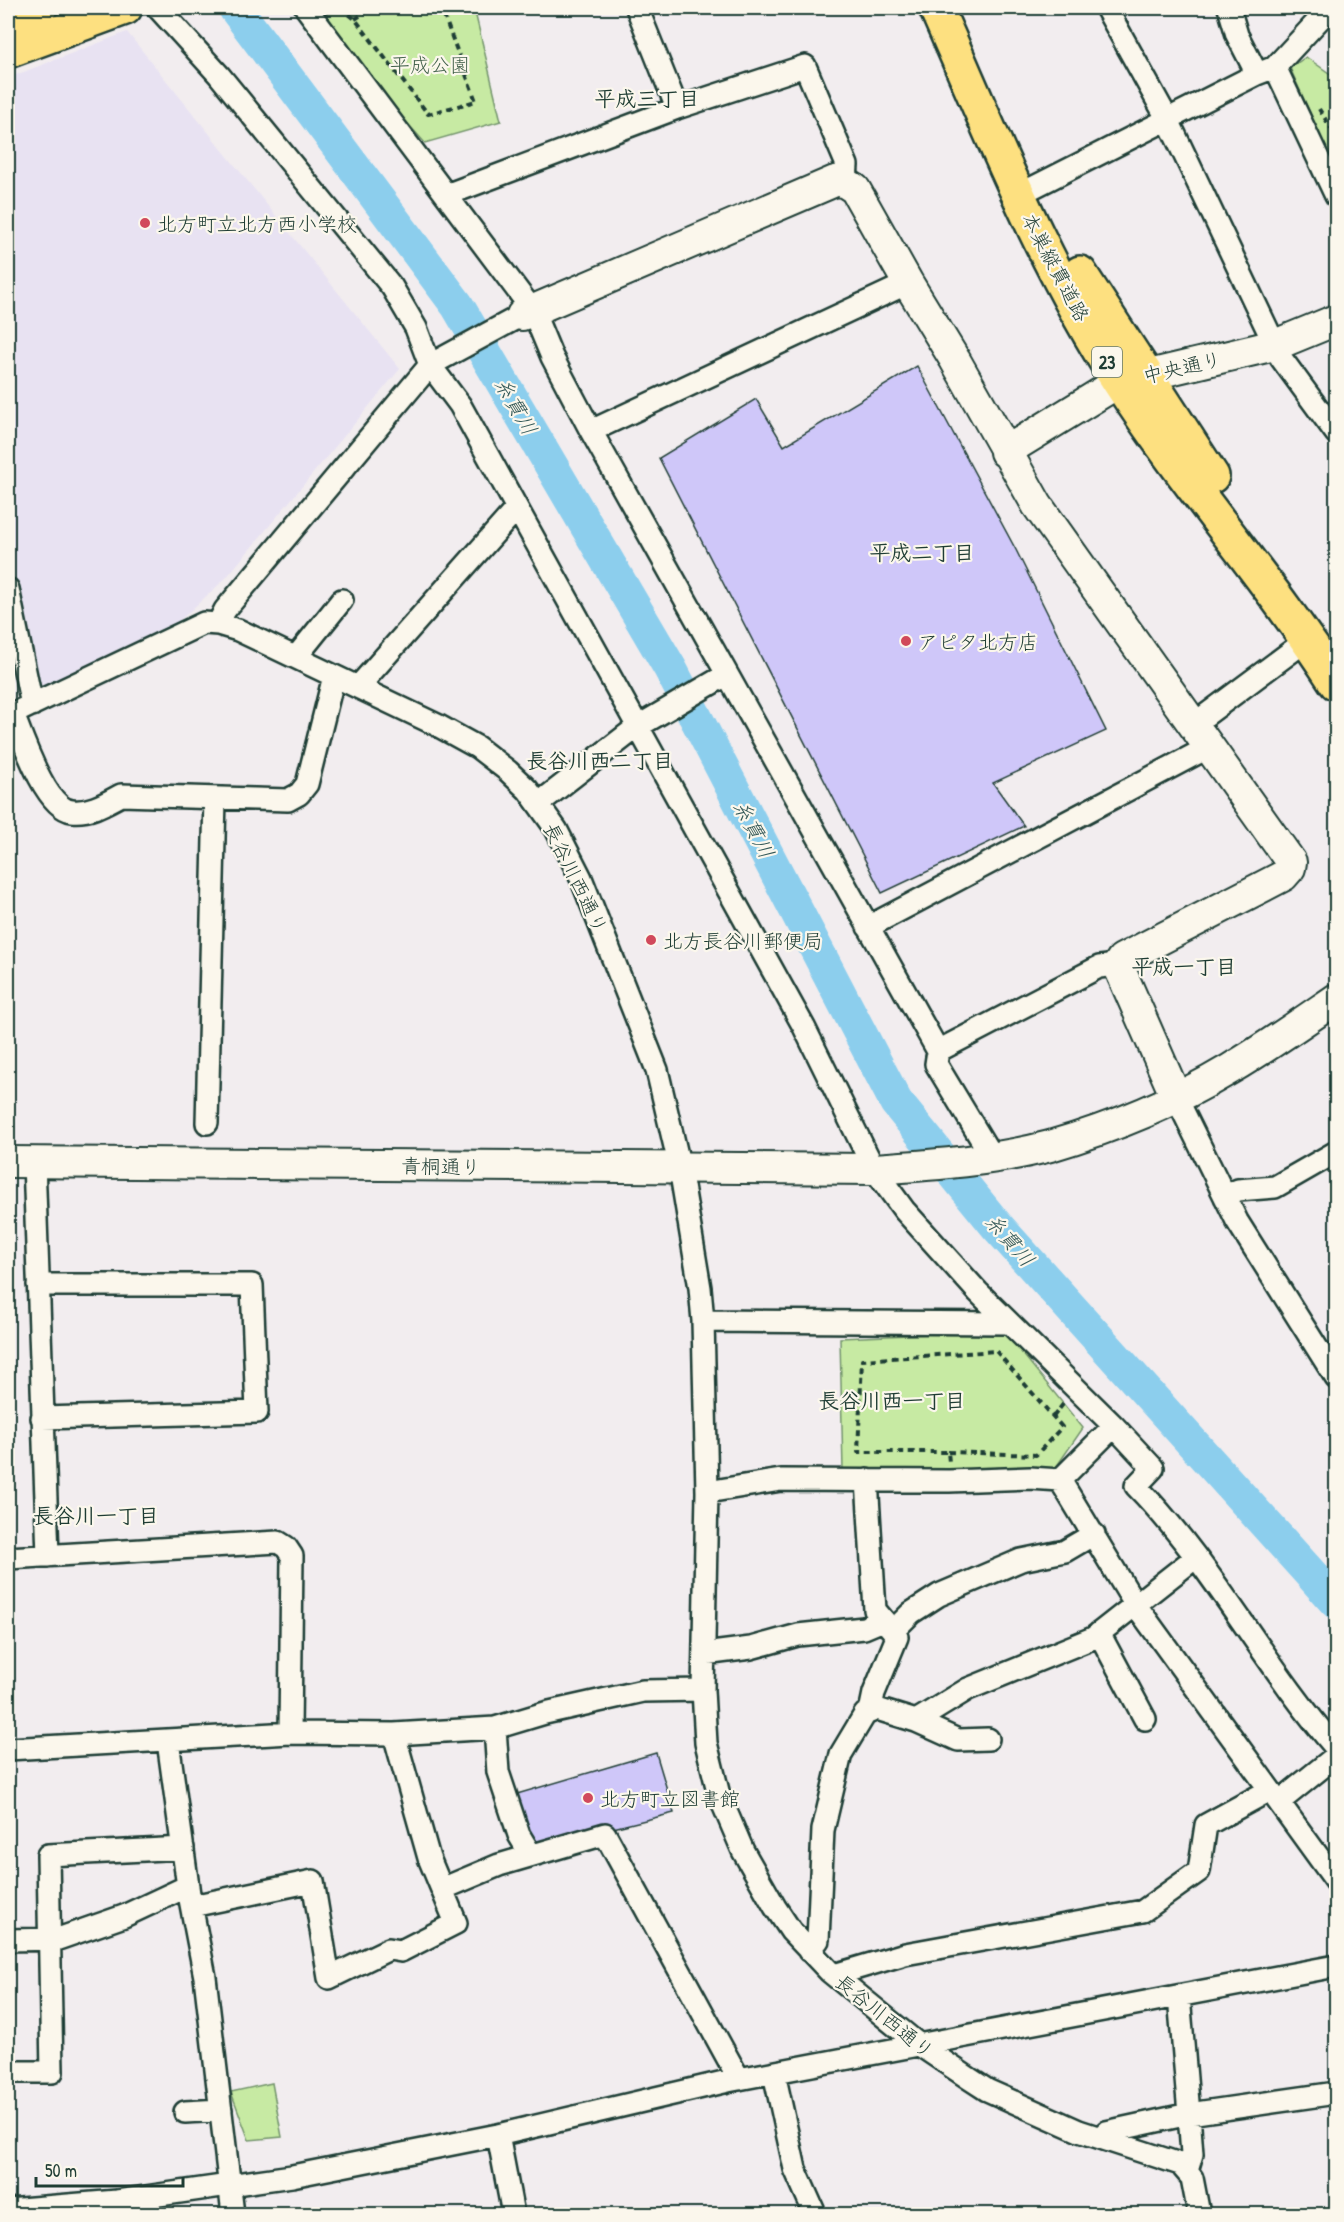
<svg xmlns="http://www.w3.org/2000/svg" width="1344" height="2222" font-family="'Patrick Hand','Klee One',sans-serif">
<rect width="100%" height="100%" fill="#f2edef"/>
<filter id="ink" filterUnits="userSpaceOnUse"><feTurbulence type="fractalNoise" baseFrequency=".0167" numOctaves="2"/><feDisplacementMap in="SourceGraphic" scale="12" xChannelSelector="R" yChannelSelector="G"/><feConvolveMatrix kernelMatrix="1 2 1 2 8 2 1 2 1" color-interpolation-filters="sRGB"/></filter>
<g filter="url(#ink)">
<path fill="#e8e2f2" d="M127 32 400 369 225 579 178 622 43 686 35 683 8 547V78Z"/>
<path fill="#c7eaa3" stroke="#73946c" stroke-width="1.5" d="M306 8H474L501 121 425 143Z
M1306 57 1336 78V171L1290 68Z
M1004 1331 1083 1428 1052 1473 843 1470 840 1338Z
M272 2083 282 2137 249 2140 231 2092Z"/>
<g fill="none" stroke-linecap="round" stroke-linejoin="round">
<path stroke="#8cceed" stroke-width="34" d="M235 8 457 305 670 668 896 1102 996 1225 1336 1602"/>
</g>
<path fill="#cfc7f9" stroke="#1f3d34" stroke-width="1.5" d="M917 366 1016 550 1106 731 993 783 1024 826 882 893 659 458 756 399 784 446Z
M656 1753 674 1813 528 1849 517 1794Z"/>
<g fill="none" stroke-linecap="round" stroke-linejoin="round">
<defs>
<path id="street" d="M158 8 219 75 392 287 416 328 430 365 460 405 804 1027 874 1169 904 1210 978 1292 1114 1426 1153 1468 1136 1486C1213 1565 1264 1665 1336 1748
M306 8 533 311 552 357 591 431 938 1051 936 1064 992 1157
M637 8 677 108
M1106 8 1168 120 1281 358 1336 433
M1229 8 1237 35 1257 74
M1275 67 1330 8
M1018 193 1034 187 1257 74 1275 67 1336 196
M446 195 677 108 805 66 847 165 846 182
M591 431 908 283
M8 589 32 705
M218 624 238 630 437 725 477 747 508 771 528 790 556 829 581 878 657 1070 680 1168 700 1288 703 1321 707 1492 703 1690 706 1743 719 1795 743 1851 775 1907 791 1931 830 1972 918 2044 970 2079 987 2090 1079 2131 1180 2164 1192 2178 1199 2214
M296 657 342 600
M358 687 517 508
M13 714C22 737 45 808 72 811 90 813 106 803 121 795L288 800 299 794 307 784 334 676
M8 716 204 623 218 624 225 610 430 365 522 315
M1194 724 1308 639
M538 804 637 727 726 675
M868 927 1209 747
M938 1051 1099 967 1118 965
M1176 1097 1237 1221 1336 1378
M207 1123 215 798
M34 1162 48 1556
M1225 1197 1238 1190 1275 1187 1336 1152
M38 1285H252L257 1412 42 1418
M703 1321 1008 1323
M867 1480 875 1610 893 1631 911 1613 939 1595 1021 1560 1065 1551 1094 1534
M1060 1480 1135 1604 1336 1881
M707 1492 781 1480 949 1481 1030 1478 1060 1480 1114 1426
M8 1558 278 1542 286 1547 292 1556 290 1733
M1099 1633 1145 1719
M704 1654 751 1648 798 1635 864 1628 883 1620
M870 1712 874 1693 897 1637 893 1631
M916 1721 968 1689 1093 1638 1196 1557
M495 1728 498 1772 519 1835 531 1855
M168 1741 189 1894 205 1977 233 2214
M8 1749 290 1733 394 1734 495 1728 545 1713 643 1691 703 1690
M1279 1802 1336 1756
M442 1889 499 1865 605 1834 739 2079
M192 1906 313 1881 329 1978 389 1949 401 1951 456 1923 429 1858 394 1734
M8 1940 58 1939 124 1916 188 1886
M809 1951 818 1940 823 1830 841 1754 865 1714 877 1709 916 1721 958 1740 988 1739
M834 1975 905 1954 1143 1911 1199 1871 1206 1825 1270 1790
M8 2072H52L48 1855 183 1848
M774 2073 795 2169 815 2214
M185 2112 221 2110
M498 2135 513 2214
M1101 2138 1106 2132 1189 2114 1179 1996
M1187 2171 1192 2154 1189 2114 1336 2093
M8 2210 117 2201 292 2176 498 2135 728 2081 1336 1966"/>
<path id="secondary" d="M522 315 835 181 841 180 855 189 908 283 955 360 1037 505 1291 862 1290 868 1283 876 1122 959 1118 965 1176 1097
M1005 452 1119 382 1275 345 1336 320
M8 1162 874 1169C932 1165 994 1161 1050 1146 1112 1128 1175 1102 1230 1069 1267 1047 1301 1023 1336 999"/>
<path id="primary" d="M936 8C992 134 1043 265 1119 382 1186 486 1269 579 1336 683
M8 20 40 8
M8 51 125 8
M1080 273 1212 476"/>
</defs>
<use href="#street" stroke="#1f3d34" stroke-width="26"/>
<use href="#secondary" stroke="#1f3d34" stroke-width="34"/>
<use href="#primary" stroke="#1f3d34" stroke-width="38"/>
<path stroke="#1f3d34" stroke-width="4" stroke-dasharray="6 4.5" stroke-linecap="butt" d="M341 8 355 19 428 114 476 101 441 8
M355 19 372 8
M1319 109 1336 136
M1053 1417 1064 1403
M948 1452 1036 1455 1062 1427 996 1351 862 1360 858 1452H948L949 1462"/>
<use href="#street" stroke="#fbf7ec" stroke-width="21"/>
<use href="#secondary" stroke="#fbf7ec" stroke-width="30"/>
<use href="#primary" stroke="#fde080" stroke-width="33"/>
</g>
</g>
<g fill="#d1495b" stroke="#fbf7ec" stroke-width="2">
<circle cx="145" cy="223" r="6"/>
<circle cx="906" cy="641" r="6"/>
<circle cx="651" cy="940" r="6"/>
<circle cx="588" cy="1798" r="6"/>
</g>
<g text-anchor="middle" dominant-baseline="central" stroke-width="4.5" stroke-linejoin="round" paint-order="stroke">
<rect fill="#fbf7ec" stroke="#61756b" stroke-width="1.5" x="1092" y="347" width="30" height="30" rx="4.5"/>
<g font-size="18" font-weight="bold" fill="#1f3d34">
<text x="1107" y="362">23</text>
</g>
<g font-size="20" fill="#41604a" stroke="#fbf7ec">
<text x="430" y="64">平成公園</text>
</g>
<g font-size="20" fill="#1f3d34" stroke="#fbf7ec" text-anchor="start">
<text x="157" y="223">北方町立北方西小学校</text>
<text x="918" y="641">アピタ北方店</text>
<text x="663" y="940">北方長谷川郵便局</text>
<text x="600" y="1798">北方町立図書館</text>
</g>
<g font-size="20" fill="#1f3d34" stroke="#fbf7ec">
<text transform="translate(1056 267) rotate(62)">本巣縦貫道路</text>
<text transform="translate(1182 367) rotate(-13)">中央通り</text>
<text transform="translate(576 878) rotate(64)">長谷川西通り</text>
<text transform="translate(441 1166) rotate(1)">青桐通り</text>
<text transform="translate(885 2016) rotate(39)">長谷川西通り</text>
</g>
<g font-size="21" font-weight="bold" fill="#1f3d34" stroke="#fbf7ec">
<text x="647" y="98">平成三丁目</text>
<text x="922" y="552">平成二丁目</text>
<text x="600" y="760">長谷川西二丁目</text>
<text x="1184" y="966">平成一丁目</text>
<text x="892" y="1400">長谷川西一丁目</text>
<text x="96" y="1515">長谷川一丁目</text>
</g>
<g font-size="21" font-style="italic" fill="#355a59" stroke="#fbf7ec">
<text transform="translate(516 406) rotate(60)">糸貫川</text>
<text transform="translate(754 829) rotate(62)">糸貫川</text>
<text transform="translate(1010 1240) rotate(49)">糸貫川</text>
</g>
</g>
<rect width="1344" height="2222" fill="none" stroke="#fbf7ec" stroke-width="30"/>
<rect x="15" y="15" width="1314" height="2192" fill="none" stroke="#1f3d34" stroke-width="2" filter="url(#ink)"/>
<path d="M36 2177v9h147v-9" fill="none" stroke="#1f3d34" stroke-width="3"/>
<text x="45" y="2177" font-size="18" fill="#1f3d34" stroke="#fbf7ec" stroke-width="4.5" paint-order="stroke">50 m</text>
</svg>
